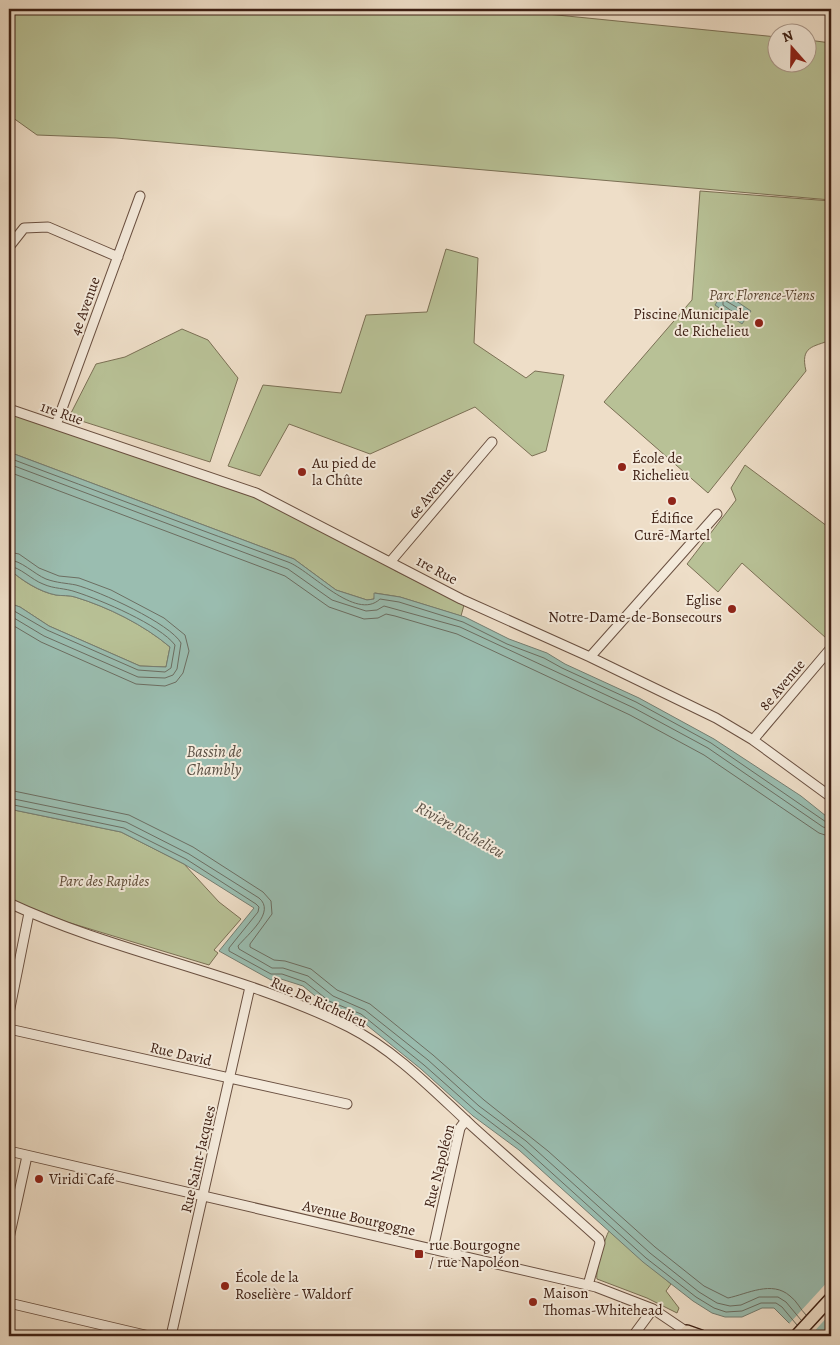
<svg xmlns="http://www.w3.org/2000/svg" width="840" height="1345" font-family="Alegreya,serif">
<rect width="100%" height="100%" fill="#eedec8"/>
<filter id="stains"><feTurbulence type="fractalNoise" baseFrequency=".004" numOctaves="4"/><feColorMatrix values="0 0 0 0 .2 0 0 0 0 .09 0 0 0 0 .02 0 0 0 .5 -.17"/></filter>
<radialGradient id="worn" r=".72"><stop offset=".6" stop-color="#630" stop-opacity="0"/><stop offset="1" stop-color="#630" stop-opacity=".3"/></radialGradient>
<path fill="#b8c196" stroke="#7b7055" d="M23 9H497L777 37 778 62H808V40L831 43V200L116 138 37 135 9 115V12Z
M700 191 831 201V340C813 347 800 346 806 371L708 493 604 402 692 300Z
M446 249 478 258 474 343 526 378 535 371 564 375 546 451 532 456 475 407 370 454 289 424 260 476 228 466 263 385 341 393 366 315 427 312Z
M182 329 208 340 238 378 210 462 69 417 96 364 125 357Z
M9 412 256 493 391 561 394 570 464 605 461 616 400 597 375 593 374 599 367 600 336 590 294 559 9 452Z
M745 465 831 529V632L826 638 742 563 718 592 687 564 736 500 731 488Z
M9 569C21 580 39 592 56 595 62 596 69 595 75 597 108 607 144 625 170 647L166 667 140 666 49 626 20 607 9 604Z
M9 809 121 832 184 864 219 902 241 919 214 950 218 953 209 965 67 922 9 899Z
M609 1231 671 1284 666 1291 679 1308 677 1313 647 1298 597 1279C595 1272 605 1237 609 1231Z"/>
<path fill="#9abdb0" stroke="#757e72" d="M723 292 751 311 742 324 715 305Z
M9 452 294 559 336 590 367 600 374 599V593L400 597 465 617 509 639 547 653 565 664 639 698 714 739 801 796 831 820V1336H802L774 1308H762L742 1317H725L712 1313 693 1301 643 1262 519 1150 473 1116 421 1069 358 1018 326 1005 303 986 281 979 271 980 219 951 254 908 184 864 121 832 9 809V603L20 607 49 626 140 666 166 667 170 647C144 625 108 607 75 597 69 595 62 596 56 595 40 592 21 580 9 569Z"/>
<path fill="#eedec8" d="M831 1278V1313L810 1336H798L784 1322 788 1325Z"/>
<g fill="none" stroke-linecap="round" stroke-linejoin="round">
<path stroke="#6c6e62" stroke-width="1" d="M726 301 743 311 742 315 739 316 723 305V302Z
M9 458C102 493 195 528 288 562 310 570 356 622 380 599L399 602 463 622 507 644 544 658 562 668 636 702 711 743 826 822 831 823
M9 464 288 569 332 600 366 611 377 610 384 606 460 627 634 708 708 748 823 827 831 829
M9 472 285 576 329 607 364 619 378 618 386 614 395 616 457 634 630 715 704 755 819 833 831 837
M9 552 19 554 39 568 59 576 79 578 111 590 164 618 185 635 189 651 183 673 176 682 165 686 136 684 41 642 9 623
M9 560C21 560 34 574 46 579 57 583 66 583 76 585 99 591 171 624 181 643L177 669 173 675 165 678 138 677 44 636 9 615
M9 566C20 567 32 580 43 584 54 589 65 588 76 592 101 600 160 625 175 645L171 668 165 672 138 670 47 630 9 608
M9 790 129 815 193 847 263 892 271 901 272 914 250 944V947L274 960 285 961 311 969 337 990 370 1004 433 1055 484 1100 548 1151 655 1247 704 1286 728 1298C747 1294 772 1280 790 1296 797 1301 800 1309 806 1315
M9 798 126 822 189 854 259 898C276 912 248 934 238 946L239 949 272 968H283L308 976 333 996 365 1010 428 1060 479 1106 526 1141 650 1253 699 1292 717 1303 730 1306 741 1305 759 1297H778L786 1302 801 1320
M9 804 124 828 186 859 256 904 259 907 258 912 229 948V951L271 974H282L305 982 329 1001 361 1014 424 1065 476 1111 522 1146 646 1258 696 1297 714 1308 726 1312 742 1311 761 1303H776L782 1307 797 1325"/>
<defs>
<path id="minor" d="M9 247 24 228 48 227 118 257
M9 409 256 493 461 599 590 657 716 718 753 740 831 797
M56 425 140 196
M391 561 492 442
M590 657 717 514
M753 740 831 648
M9 903C118 954 241 973 349 1027 396 1051 434 1091 472 1126 514 1164 557 1201 599 1239L600 1243 588 1285
M9 1013 29 913
M9 1029 347 1104
M9 1151 596 1287 653 1309 690 1334
M9 1238 27 1156
M433 1249 460 1128 466 1120
M9 1303 149 1336
M171 1336 250 987
M633 1336 653 1309"/>
<path id="major" d="M683 1336 687 1331 701 1336
M796 1336 831 1298"/>
</defs>
<use href="#minor" stroke="#6a5041" stroke-width="11"/>
<use href="#major" stroke="#3e2014" stroke-width="14"/>
<use href="#minor" stroke="#f4eadb" stroke-width="9"/>
<use href="#major" stroke="#eedec8" stroke-width="11"/>
</g>
<g fill="#8f2418" stroke="#f4eadb" stroke-width="2">
<circle cx="759" cy="323" r="5"/>
<circle cx="622" cy="467" r="5"/>
<circle cx="302" cy="472" r="5"/>
<circle cx="672" cy="501" r="5"/>
<circle cx="732" cy="609" r="5"/>
<circle cx="39" cy="1179" r="5"/>
<rect x="414" y="1249" width="10" height="10" rx="2.5"/>
<circle cx="225" cy="1286" r="5"/>
<circle cx="533" cy="1302" r="5"/>
</g>
<g text-anchor="middle" dominant-baseline="central" stroke-width="4" stroke-linejoin="round" paint-order="stroke">
<g font-size="15" font-style="italic" fill="#5c4834" stroke="#f4eadb">
<text x="762" y="295">Parc Florence-Viens</text>
<text x="104" y="881">Parc des Rapides</text>
</g>
<g font-size="15" fill="#3e2014" stroke="#f4eadb">
<text transform="translate(85 306) rotate(-70)">4e Avenue</text>
<text transform="translate(62 413) rotate(19)">1re Rue</text>
<text transform="translate(431 493) rotate(-50)">6e Avenue</text>
<text transform="translate(437 570) rotate(28)">1re Rue</text>
<text transform="translate(782 685) rotate(-50)">8e Avenue</text>
<text transform="translate(319 1002) rotate(24)">Rue De Richelieu</text>
<text transform="translate(181 1054) rotate(13)">Rue David</text>
<text transform="translate(198 1159) rotate(-77)">Rue Saint-Jacques</text>
<text transform="translate(439 1166) rotate(-76)">Rue Napoléon</text>
<text transform="translate(359 1218) rotate(13)">Avenue Bourgogne</text>
</g>
<g font-size="15" fill="#3e2014" stroke="#f4eadb" text-anchor="start">
<text x="749" y="314" text-anchor="end">Piscine Municipale<tspan x="749" dy="17">de Richelieu</tspan></text>
<text x="632" y="458">École de<tspan x="632" dy="17">Richelieu</tspan></text>
<text x="312" y="463">Au pied de<tspan x="312" dy="17">la Chûte</tspan></text>
<text x="672" y="518" text-anchor="middle">Édifice<tspan x="672" dy="17">Curē-Martel</tspan></text>
<text x="722" y="600" text-anchor="end">Eglise<tspan x="722" dy="17">Notre-Dame-de-Bonsecours</tspan></text>
<text x="49" y="1179">Viridi Café</text>
<text x="429" y="1245">rue Bourgogne<tspan x="429" dy="17">/ rue Napoléon</tspan></text>
<text x="235" y="1277">École de la<tspan x="235" dy="17">Roselière - Waldorf</tspan></text>
<text x="543" y="1293">Maison<tspan x="543" dy="17">Thomas-Whitehead</tspan></text>
</g>
<g font-size="16" font-style="italic" fill="#5a4f43" stroke="#f4eadb">
<text x="214" y="752">Bassin de<tspan x="214" dy="18">Chambly</tspan></text>
<text transform="translate(460 830) rotate(29)">Rivière Richelieu</text>
</g>
</g>
<rect width="840" height="1345" fill="none" stroke="#eedec8" stroke-width="30"/>
<rect x="10" y="10" width="820" height="1325" fill="none" stroke="#3e2014" stroke-width="2.5"/>
<rect x="15" y="15" width="810" height="1315" fill="none" stroke="#3e2014"/>
<g transform="translate(792 48) rotate(340)"><circle r="24" fill="#f4eadb" stroke="#ab998b"/>
<path d="M0-4L9 19L0 12L-9 19Z" fill="#8f2418"/>
<text y="-8" font-size="14" font-weight="bold" text-anchor="middle" fill="#3e2014">N</text>
</g>
<rect width="100%" height="100%" filter="url(#stains)"/>
<rect width="100%" height="100%" fill="url(#worn)"/>
</svg>
